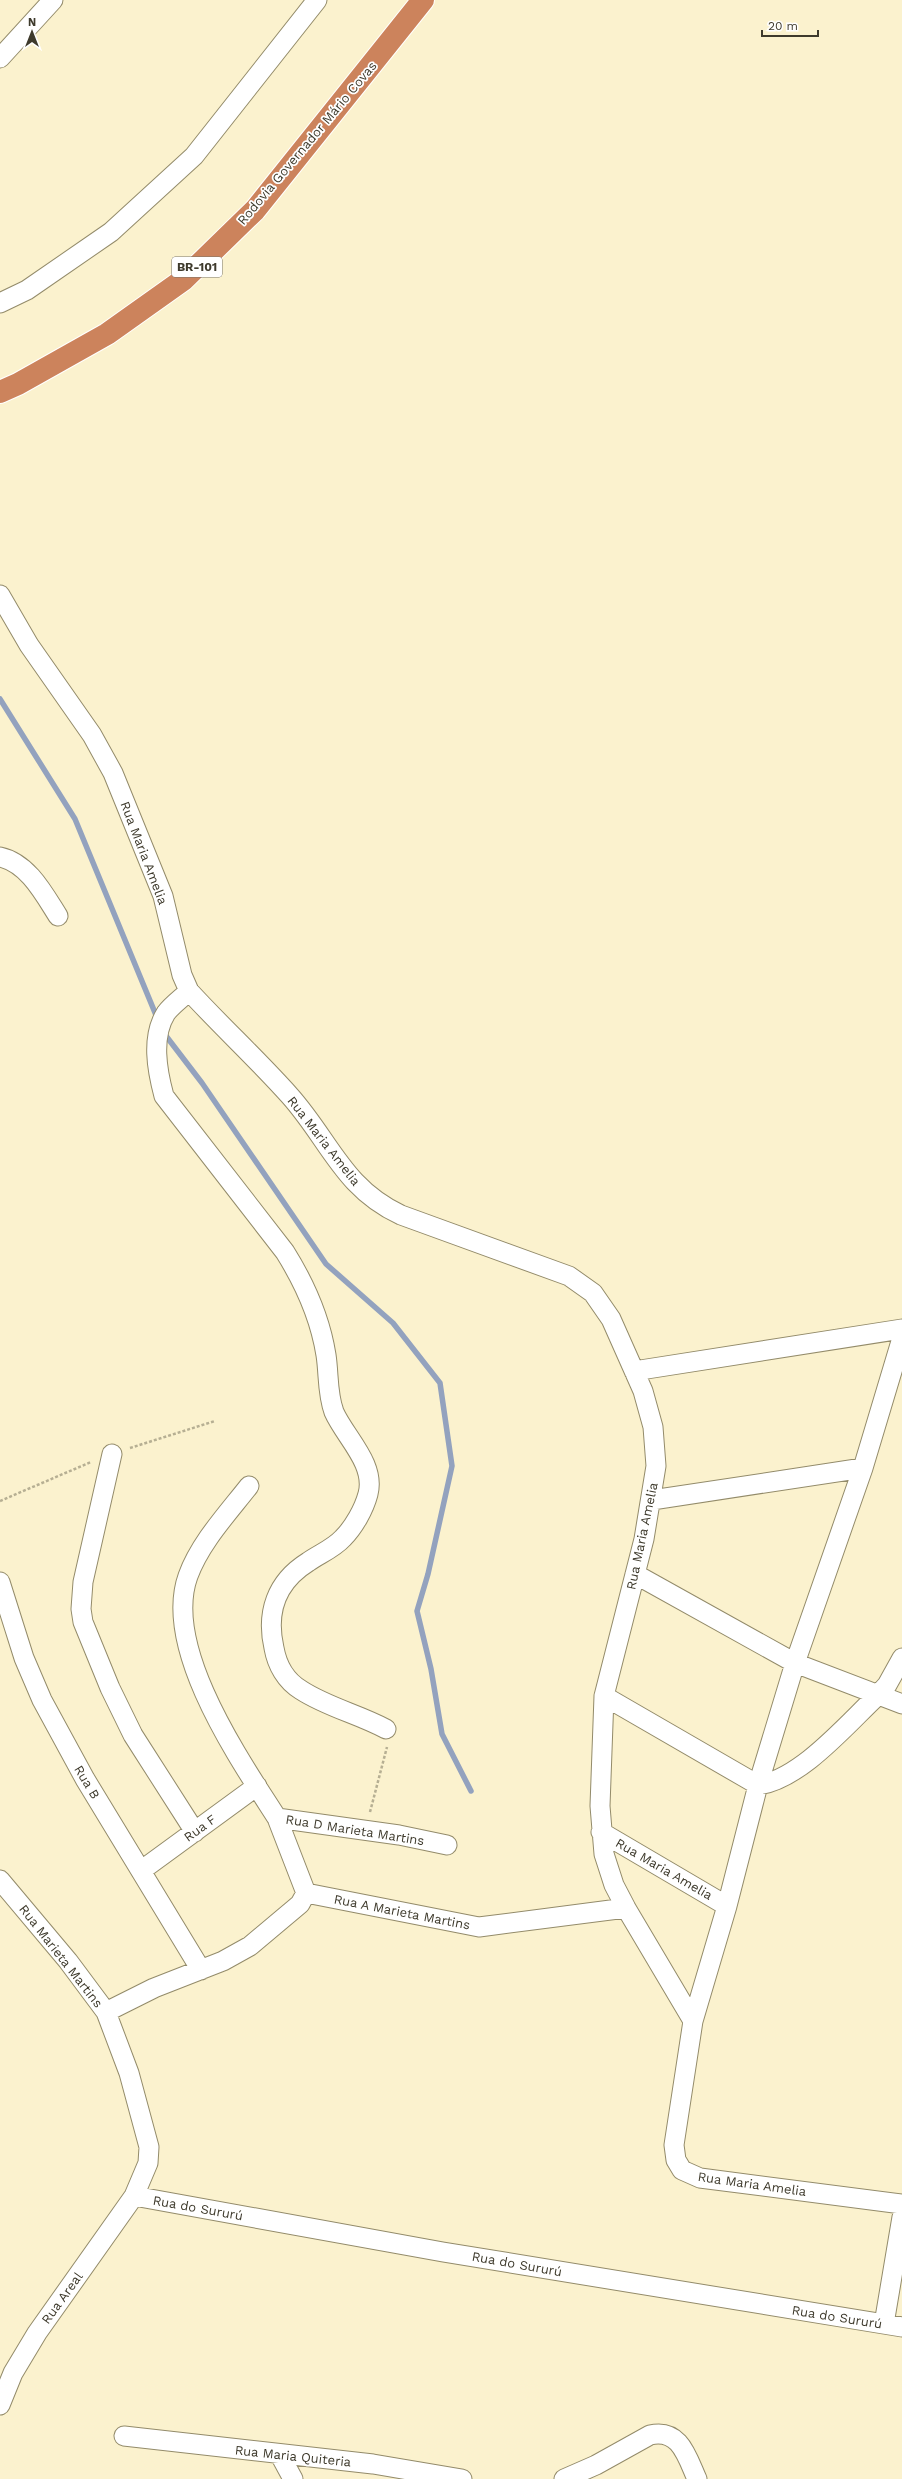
<svg xmlns="http://www.w3.org/2000/svg" width="902" height="2479" font-family="'Work Sans',sans-serif">
<rect width="100%" height="100%" fill="#fbf2ce"/>
<g fill="none" stroke-linecap="round" stroke-linejoin="round">
<path stroke="#93a2be" stroke-width="5.5" d="M0 699 75 819 158 1020
M163 1032 202 1083 326 1264 393 1323 440 1383 452 1466 428 1574 417 1611 431 1669 442 1734 471 1791"/>
<defs>
<path id="minor" d="M0 58 53 0
M0 303 27 290 111 232 194 156 317 0
M0 595 29 645 92 735 113 773 163 896 182 975 189 991C222 1027 258 1060 290 1096 330 1141 343 1188 401 1215L569 1276 593 1293 611 1319 643 1391 653 1427 656 1466 644 1539 604 1696 600 1806 604 1854 614 1885 626 1908 693 2021
M0 857C28 863 44 894 58 916
M189 991C182 998 172 1005 166 1013 151 1037 157 1070 164 1096L285 1252C305 1284 320 1317 326 1355 329 1374 327 1393 334 1412 345 1437 376 1464 368 1494 364 1509 354 1527 343 1538 333 1549 319 1554 308 1562 276 1582 266 1613 274 1648 277 1665 286 1681 301 1690 327 1707 358 1714 386 1729
M902 1338 863 1468 795 1663 758 1785 727 1906 693 2021 674 2145 676 2160 682 2170 700 2178 902 2204
M634 1371 902 1329
M112 1454 83 1582 81 1609 83 1622 110 1688 133 1735 195 1832
M249 1486C227 1514 200 1543 188 1576 162 1648 240 1760 277 1818L399 1835 447 1845
M652 1500 863 1468
M635 1574 795 1663 902 1704
M0 1582 24 1658 42 1700 85 1779 201 1970
M604 1696 758 1785C800 1780 847 1724 877 1696L887 1685 902 1658
M277 1818 306 1893 479 1927 626 1908
M601 1832 727 1906
M142 1870 257 1786
M0 1880 68 1961 106 2012 129 2073 149 2147 148 2163 134 2196 37 2333 13 2373 0 2405
M106 2012 154 1988 223 1961 250 1946 300 1904 306 1893
M134 2196 443 2252 902 2327
M884 2324 902 2217
M124 2436 373 2464 462 2479
M280 2455 293 2479
M564 2479 596 2465 650 2435C680 2428 687 2457 697 2479"/>
<path id="highway" d="M0 392 18 384 107 334 183 280 255 210 423 0"/>
</defs>
<use href="#minor" stroke="#938b6a" stroke-width="21"/>
<use href="#highway" stroke="#fff" stroke-width="24"/>
<path stroke="#b6af93" stroke-width="2.5" stroke-dasharray="3 2" stroke-linecap="butt" d="M130 1448 215 1421
M0 1501 91 1462
M370 1812 387 1747"/>
<use href="#minor" stroke="#fff" stroke-width="19"/>
<use href="#highway" stroke="#cc835c" stroke-width="22"/>
</g>
<g text-anchor="middle" dominant-baseline="central" stroke-width="3.5" stroke-linejoin="round" paint-order="stroke">
<rect fill="#fff" stroke="#78756b" stroke-width="1" x="172" y="257" width="50" height="20" rx="3"/>
<g font-size="12" font-weight="bold" fill="#3e3a2c">
<text x="197" y="267">BR-101</text>
</g>
<g font-size="13" fill="#3e3a2c" stroke="#fff">
<text transform="translate(307 143) rotate(-50)">Rodovia Governador Mário Covas</text>
<text transform="translate(144 853) rotate(69)">Rua Maria Amelia</text>
<text transform="translate(324 1141) rotate(52)">Rua Maria Amelia</text>
<text transform="translate(642 1536) rotate(-78)">Rua Maria Amelia</text>
<text transform="translate(87 1782) rotate(59)">Rua B</text>
<text transform="translate(200 1828) rotate(-36)">Rua F</text>
<text transform="translate(355 1830) rotate(9)">Rua D Marieta Martins</text>
<text transform="translate(664 1869) rotate(30)">Rua Maria Amelia</text>
<text transform="translate(402 1912) rotate(11)">Rua A Marieta Martins</text>
<text transform="translate(61 1956) rotate(52)">Rua Marieta Martins</text>
<text transform="translate(752 2184) rotate(8)">Rua Maria Amelia</text>
<text transform="translate(198 2208) rotate(10)">Rua do Sururú</text>
<text transform="translate(517 2264) rotate(10)">Rua do Sururú</text>
<text transform="translate(62 2298) rotate(-54)">Rua Areal</text>
<text transform="translate(837 2317) rotate(9)">Rua do Sururú</text>
<text transform="translate(293 2456) rotate(6)">Rua Maria Quiteria</text>
</g>
</g>
<g transform="translate(32 32)" stroke="#ffffff" stroke-width="3" paint-order="stroke">
<path d="M0-3L7 15L0 10L-7 15Z" fill="#3e3a2c"/>
<text y="-6" font-size="11" font-weight="bold" text-anchor="middle" fill="#3e3a2c">N</text>
</g>
<path d="M762 30v6h56v-6" fill="none" stroke="#3e3a2c" stroke-width="2"/>
<text x="768" y="30" font-size="12" fill="#3e3a2c" stroke="#ffffff" stroke-width="3" paint-order="stroke">20 m</text>
</svg>
